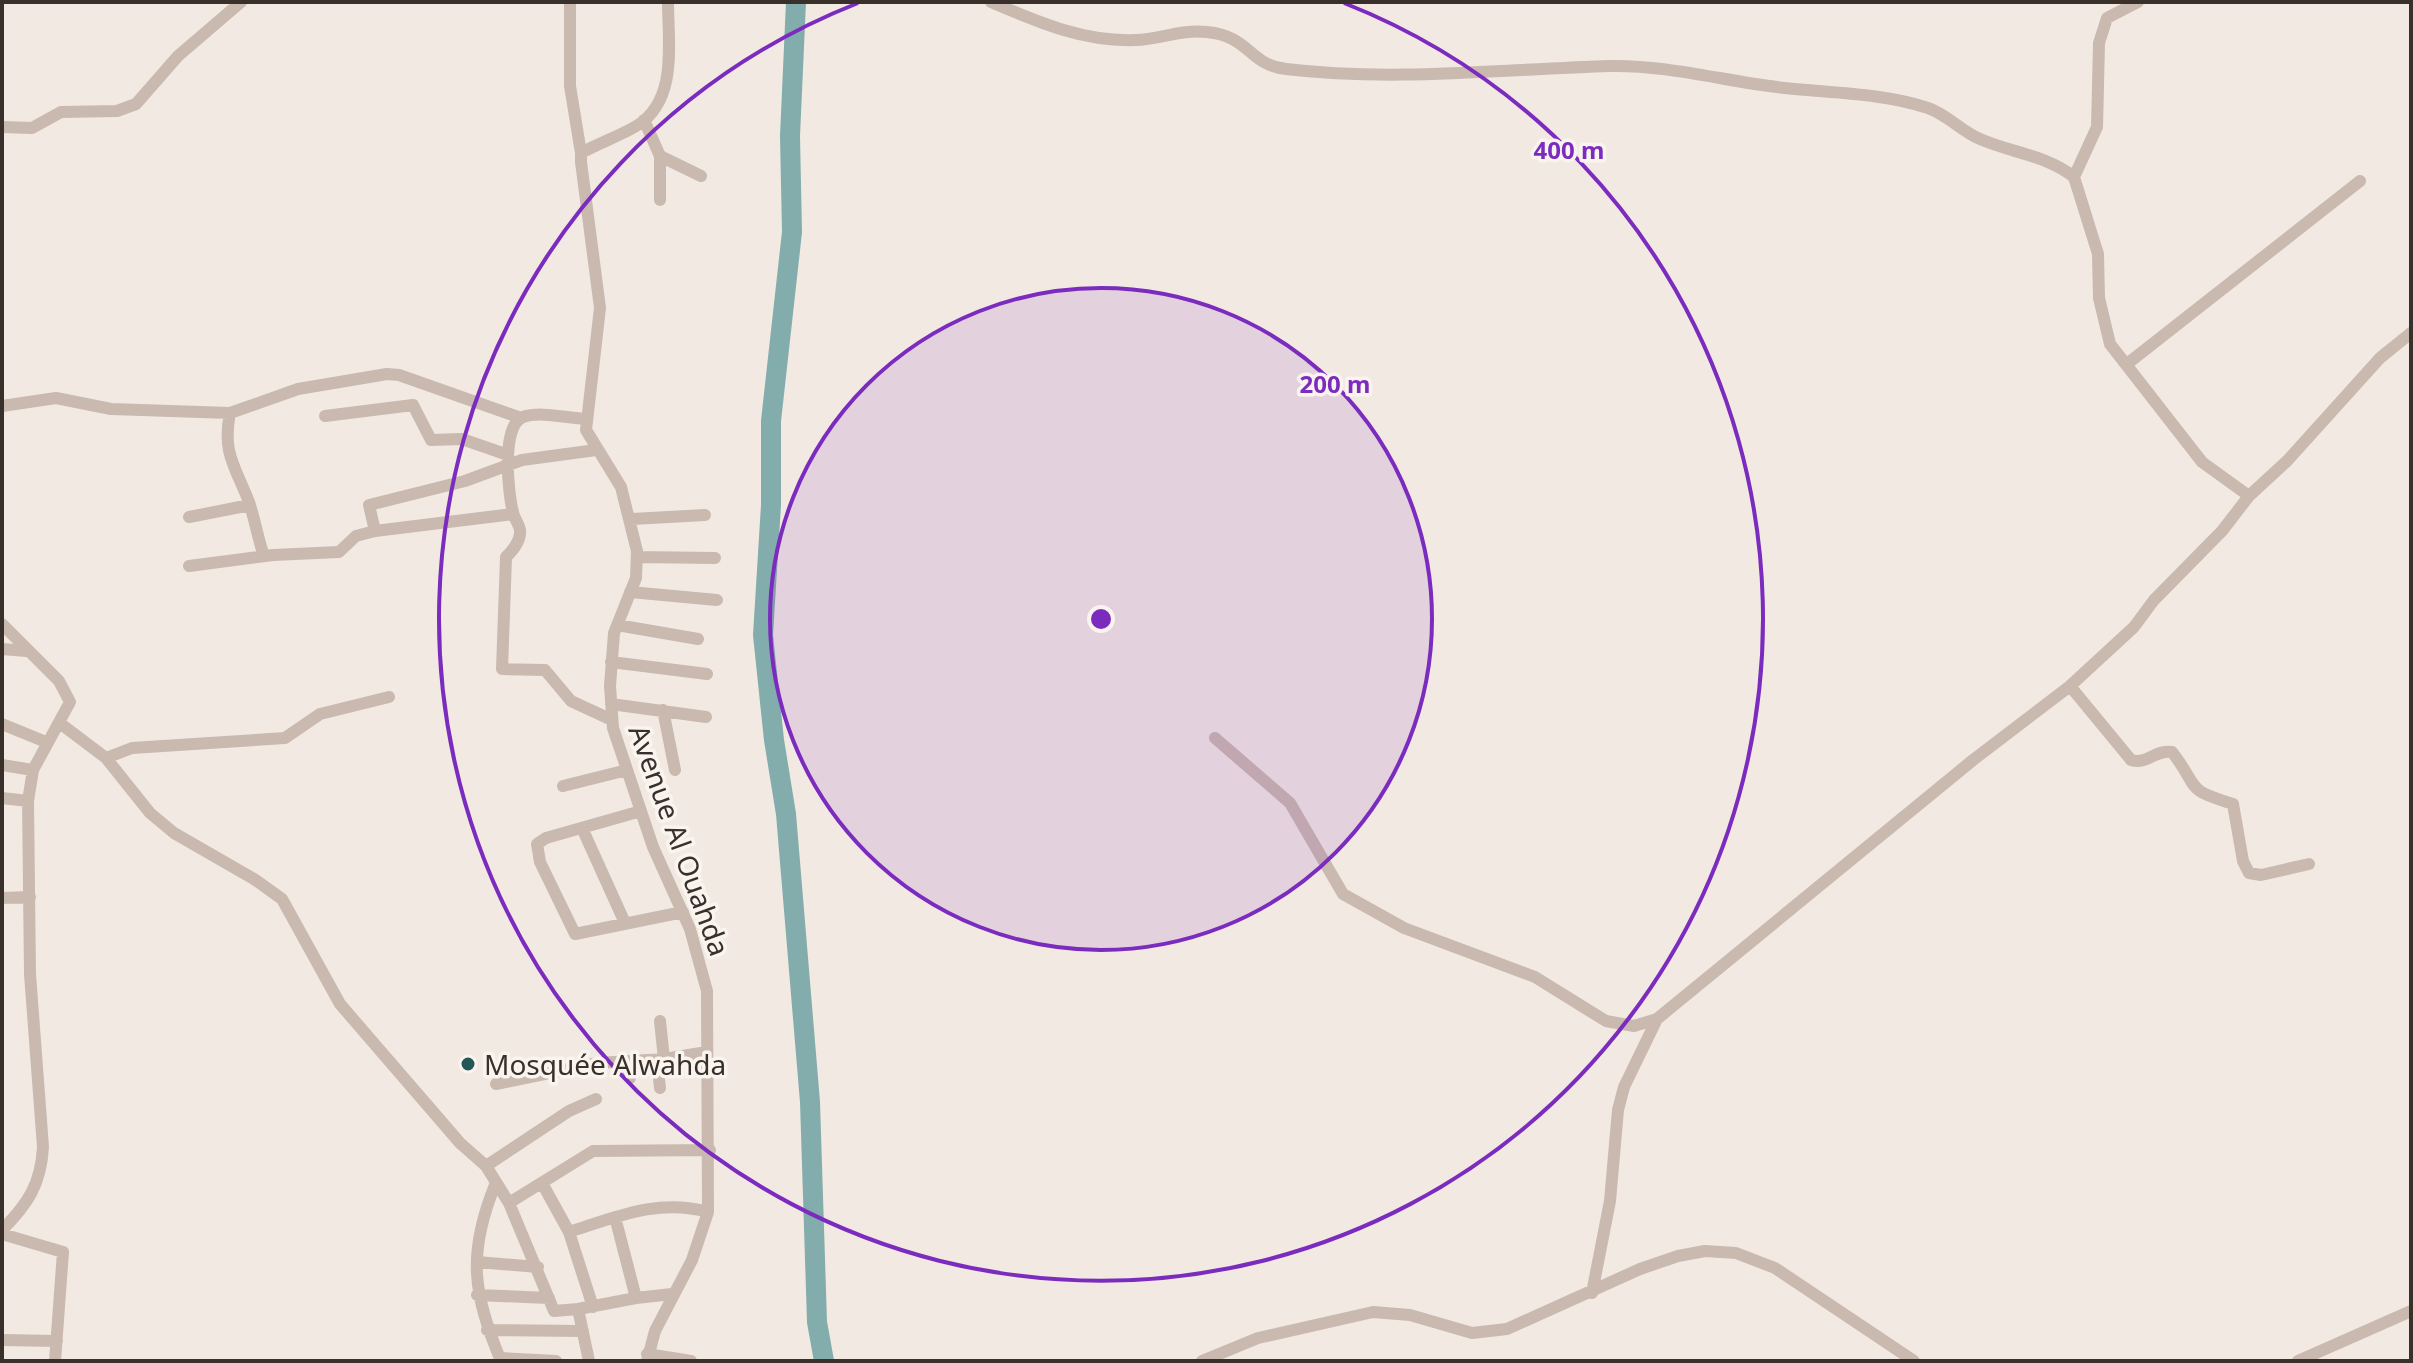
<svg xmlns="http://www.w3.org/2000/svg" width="2413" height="1363" font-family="'Noto Sans',sans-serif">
<rect width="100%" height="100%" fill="#f2eae2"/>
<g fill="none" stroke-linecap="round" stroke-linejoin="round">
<path stroke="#83adac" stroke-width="20" d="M796 2 790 136 792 232 771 421V505L763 635 774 740 786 814 810 1102 817 1322 824 1361"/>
<path stroke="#cab9af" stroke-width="12" d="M570 2V86L581 153
M991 2C1038 22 1083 42 1136 40 1160 39 1182 29 1207 32 1250 36 1249 65 1286 69 1394 82 1503 69 1611 66 1670 65 1727 82 1785 88 1832 93 1883 93 1928 108 1948 115 1961 131 1980 139 2012 153 2046 155 2074 177L2098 254 2099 298 2110 344 2202 462 2249 496
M644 120 660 156V200
M2 127 32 128 61 112 117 111 136 104 178 56 241 2
M660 156 701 176
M2074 177 2097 127 2099 43 2107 18 2138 2
M2127 364 2360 181
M2 406 56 398 111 409 230 413 298 389 387 374 399 375 521 418
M230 413C222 453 235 466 249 502 255 520 258 539 264 556
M325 416 413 405 431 440 462 439 508 455
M586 419C567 418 540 411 523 417 501 425 508 493 513 512 514 518 519 524 520 530 521 541 513 550 506 557L502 669 545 670 571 701 612 720
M189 517 250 505
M632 519 705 515
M375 531 369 505 465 481 522 460 596 450
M637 557 715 558
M189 566 273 555 339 552 356 536 375 531 513 514
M630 592 717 600
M2 624 59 681 70 702 33 770 28 801 30 974 43 1147C41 1184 28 1204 2 1230
M617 625 698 639
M2 649 26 651
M611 662 707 674
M2070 686 2131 760C2147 765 2156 749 2172 752 2201 789 2182 788 2233 804L2243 861 2249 873 2261 875 2309 864
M611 704 706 717
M663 710 675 770
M2 724 46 742
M61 724 106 758 150 813 174 833 254 879 282 899 340 1004 460 1143 486 1166 509 1203 554 1311 578 1309
M1215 738 1290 803 1343 894 1404 928 1535 977 1606 1021 1634 1026 1657 1019
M106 758 132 748 285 738 320 714 389 697
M2 765 33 770
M563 786 627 770
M2 798 28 801
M641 811 546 838 537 844 540 862 575 934 683 912
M582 828 625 923
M2 898 30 897
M660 1021 664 1059
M657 1060 660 1088
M627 1061 630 1078
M496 1084 598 1063 664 1059 707 1052
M486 1166 569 1111 596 1099
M542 1183 569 1232 593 1307
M495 1185C467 1254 473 1294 501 1361
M509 1203 593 1151 710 1150
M615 1217 636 1298 672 1294
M569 1232C616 1217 659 1198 708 1212
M2 1234 63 1252 55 1361
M477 1262 538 1267
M1592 1293 1610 1201 1618 1110 1624 1087 1657 1019 1973 760 2070 686 2134 627 2154 600 2222 531 2249 496 2287 461 2380 358 2411 333
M477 1295 549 1298
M487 1330 583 1331
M2 1340 57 1341
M647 1354 691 1361
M500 1358 556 1361
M589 1361 578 1309 636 1298
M647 1361 655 1331 692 1260 708 1212 707 991 690 929 653 847 613 728 610 686 614 633 636 578 637 551 621 487 586 430 600 308 581 162V153C599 143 620 136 638 125 678 99 668 43 668 2
M1202 1361 1258 1338 1373 1312 1410 1315 1472 1333 1507 1329 1640 1269 1678 1256 1705 1251 1736 1253 1775 1268 1914 1361
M2298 1361 2411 1311"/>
</g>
<circle cx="1101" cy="619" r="331" fill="#7b2cbf" fill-opacity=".12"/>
<g fill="none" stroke="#7b2cbf" stroke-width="4">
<circle cx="1101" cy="619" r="331"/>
<path d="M1344 3A662 662 0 1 1 858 3"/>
</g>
<circle fill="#255758" stroke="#faf4ef" stroke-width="3" cx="468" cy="1064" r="8"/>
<g text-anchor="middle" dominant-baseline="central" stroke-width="7" stroke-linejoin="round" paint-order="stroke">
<g font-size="28" fill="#39302c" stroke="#faf4ef">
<text transform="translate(680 840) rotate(70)">Avenue Al Ouahda</text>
</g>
<g font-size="28" fill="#39302c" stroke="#faf4ef" text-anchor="start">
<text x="484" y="1064">Mosquée Alwahda</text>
</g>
</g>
<circle cx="1101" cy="619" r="12" fill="#7b2cbf" stroke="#faf4ef" stroke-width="4"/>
<g font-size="24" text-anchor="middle" font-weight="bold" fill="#7b2cbf" stroke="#faf4ef" stroke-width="7" stroke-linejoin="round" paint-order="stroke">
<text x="1569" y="159">400 m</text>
<text x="1335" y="393">200 m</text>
</g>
<rect width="2413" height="1363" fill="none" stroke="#39302c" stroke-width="8"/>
</svg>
